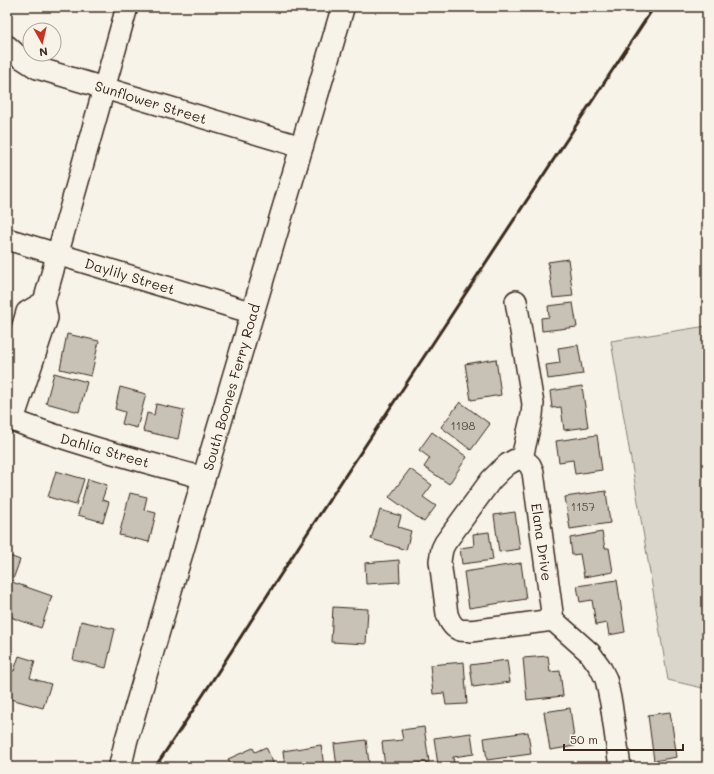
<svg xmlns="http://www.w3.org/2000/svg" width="714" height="774" font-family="Mali,sans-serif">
<rect width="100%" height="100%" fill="#f7f3e8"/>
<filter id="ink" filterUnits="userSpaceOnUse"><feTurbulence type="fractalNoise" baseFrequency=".025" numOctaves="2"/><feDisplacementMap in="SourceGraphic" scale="8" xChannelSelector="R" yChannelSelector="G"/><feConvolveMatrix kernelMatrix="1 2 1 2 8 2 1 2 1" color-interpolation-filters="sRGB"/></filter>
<g filter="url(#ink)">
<path fill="#dbd6cb" stroke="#8b8074" d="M707 326V689L668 680 611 341Z"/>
<path fill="#c8c1b6" stroke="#3b2a1e" d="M568 259 573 296 553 298 548 262Z
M573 303 577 327 542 331 541 318 549 317 548 306Z
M67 334 99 341 91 376 60 369Z
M578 345 583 374 548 379 546 365 560 363 558 348Z
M496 359 501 395 471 400 465 364Z
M54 373 87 382 79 412 46 403Z
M582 386 588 427 564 430 561 407 552 408 550 391Z
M120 387 146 394 137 428 122 424 125 412 115 409Z
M460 402 490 424 471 450 441 427Z
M156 404 184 410 178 439 143 431 147 413 154 415Z
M432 432 467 457 449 484 424 467 430 458 419 450Z
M597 435 602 470 575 474 573 460 559 462 556 441Z
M410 469 432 485 423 497 436 506 424 522 389 497Z
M56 471 84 479 76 505 48 497Z
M88 479 107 485 102 500 109 502 103 522 78 515Z
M606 491 610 523 570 529 565 497Z
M130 493 147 497 144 510 156 513 149 542 119 535Z
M380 510 401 516 398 527 411 531 406 550 371 539Z
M515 512 520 549 499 552 494 515Z
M489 532 493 560 462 564 460 548 474 546 473 534Z
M602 532 605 548H609L613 572 584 577 580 554 572 555 570 538Z
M7 555 20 560 12 582 52 596 41 628 13 618V617L7 615Z
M399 560 400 582 366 584 365 563Z
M521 563 526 599 469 608 464 572Z
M617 580 625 632 609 635 607 623 596 625 592 600 580 602 577 586Z
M333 607 368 609 366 644 331 642Z
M81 621 115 629 106 668 73 660Z
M19 656 35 661 30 678 51 684 43 708 7 698V669L14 671Z
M548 656 550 672 560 671 563 696 527 700 523 658Z
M507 660 510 682 473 687 470 665Z
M464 662 467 704 446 705 444 693 433 694 430 665Z
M570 708 575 746 550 750 544 712Z
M670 712 677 757 654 761 648 715Z
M424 727 429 762 385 767 382 742 403 740 401 730Z
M528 732 531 754 487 760 484 738Z
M471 733 474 754 453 757 454 763 438 765 434 738Z
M366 740 369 763 360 765V767H337L334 744Z
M321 745 324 767H285L283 751Z
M266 747 275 767H231L228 759 253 748 255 752Z"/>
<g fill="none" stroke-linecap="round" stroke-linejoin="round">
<defs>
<path id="minor" d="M7 46 17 55 37 68 302 147
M7 239 253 313
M516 301 533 404 532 415 522 458 530 465 533 472 553 620 590 653 600 667 606 679 611 703 620 767
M7 380 27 312 44 302
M7 418C71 443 138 460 204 478
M13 420 47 318 44 302 127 7
M522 458 515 460 508 464 501 470 491 480 445 543 442 549 440 561 447 614C449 620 453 628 460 630 463 631 468 630 471 631L553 620"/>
<path id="major" d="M120 767 126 741 343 7"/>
</defs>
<use href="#minor" stroke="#3b2a1e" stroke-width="24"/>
<use href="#major" stroke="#3b2a1e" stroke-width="25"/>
<use href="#minor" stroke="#f7f3e8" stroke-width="21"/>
<use href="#major" stroke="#f7f3e8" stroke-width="22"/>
<path stroke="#3b2a1e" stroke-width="3" d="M155 767C209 688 260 606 312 526 426 353 541 181 654 7"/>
</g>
</g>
<g text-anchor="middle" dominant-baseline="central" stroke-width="3.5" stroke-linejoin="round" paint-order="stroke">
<g font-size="12" fill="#5e5044">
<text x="463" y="425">1198</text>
<text x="583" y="506">1157</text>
</g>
<g font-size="14" fill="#3b2a1e" stroke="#f7f3e8">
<text transform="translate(151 102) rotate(17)">Sunflower Street</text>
<text transform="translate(130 276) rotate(17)">Daylily Street</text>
<text transform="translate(231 387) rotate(-74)">South Boones Ferry Road</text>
<text transform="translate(105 450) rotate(16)">Dahlia Street</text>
<text transform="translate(542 542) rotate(82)">Elana Drive</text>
</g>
</g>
<rect width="714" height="774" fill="none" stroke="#f7f3e8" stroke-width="24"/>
<rect x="12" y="12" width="690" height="750" fill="none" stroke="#3b2a1e" stroke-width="1.5" filter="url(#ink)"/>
<g transform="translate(42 42) rotate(172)"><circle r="19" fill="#f7f3e8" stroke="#aca397"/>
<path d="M0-3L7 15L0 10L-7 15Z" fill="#c8321e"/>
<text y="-6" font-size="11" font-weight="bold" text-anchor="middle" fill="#3b2a1e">N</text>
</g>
<path d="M564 744v6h119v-6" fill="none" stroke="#3b2a1e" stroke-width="2"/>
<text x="570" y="744" font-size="12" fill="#3b2a1e" stroke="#f7f3e8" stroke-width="3" paint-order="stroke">50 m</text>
</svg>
